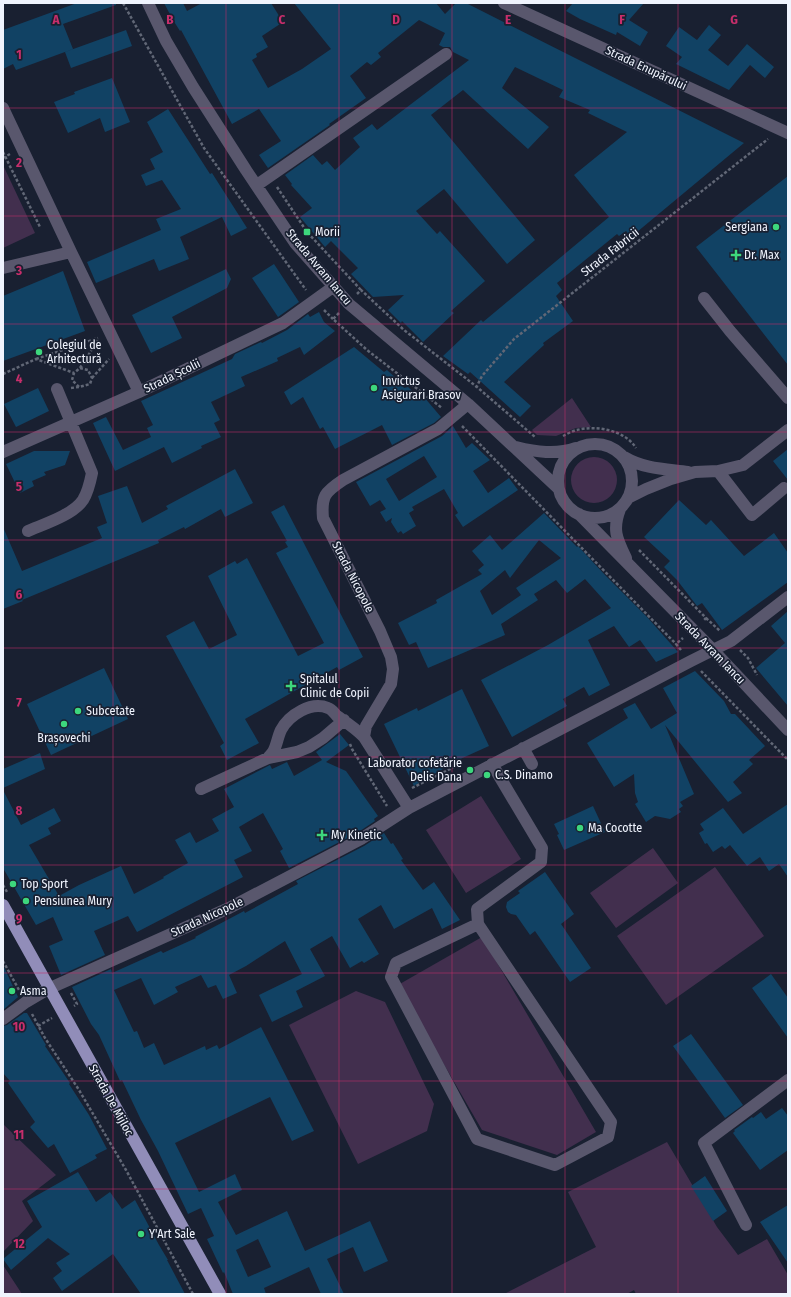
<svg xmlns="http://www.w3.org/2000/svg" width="791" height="1297" font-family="'Fira Sans Condensed',sans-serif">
<rect width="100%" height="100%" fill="#192031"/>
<path fill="#422f4e" d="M3 165 35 233 3 248Z
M572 398 591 427 576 428 556 436 537 435 532 430Z
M571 480a23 23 0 1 1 46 0a23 23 0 1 1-46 0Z
M481 796 521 859 466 893 426 830Z
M653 848 678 883 616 928 590 893Z
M715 867 764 936 666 1005 617 936Z
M482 937 596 1132 557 1155 482 1130 398 985Z
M356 991 385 1002 434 1104 427 1131 358 1164 289 1025Z
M3 1124 56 1175 22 1201 33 1221 3 1252Z
M667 1142 717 1227 738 1255 767 1239 788 1275V1294H636L634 1290 627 1294H504L596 1247 568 1192Z
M3 1265 22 1294H3Z"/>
<path fill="#114264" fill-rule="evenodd" d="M77 3H116V5L63 24 73 49 16 70 13 64 3 69V30Z
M164 3H183L187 11 202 3H271L283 22 262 36 268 47 256 54 257 57 252 60 268 88 302 69 331 49 294 3H436L445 14 456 3H466L744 143 631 237 626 231 619 236 617 234 557 283 562 290 556 296 573 321 543 343 544 345 504 382 531 406 520 417 470 372 468 374 443 356 481 320 483 322 609 217 574 175 627 132 588 113 590 110 559 97 563 90 515 67 502 88 549 127 528 149 463 90 431 115 535 240 507 264 444 189 416 211 437 234 440 231 485 281 451 311 454 313 423 342 402 321 401 323 388 310 404 295 373 297 351 274 358 268 331 241 325 247 300 217 312 208 291 185 292 184 285 175 313 155 322 165 327 161 335 170 360 147 353 138 372 124 377 130 469 60 453 52 450 47H443L439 45 445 33 419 20 378 53 381 57 371 65 367 62 350 76 366 98 329 124 330 125 268 168 259 155 281 141 259 109 232 124 181 30 180 31 173 20Z
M573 3H644L629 20 648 32 640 46 617 32 616 35 580 19 566 11Z
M709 25 721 35 708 50 728 66 747 44 774 67 765 78 750 65 729 90 676 64 682 57 666 46 679 27 697 40Z
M126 30 132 46 71 68 65 52Z
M112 78 130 122 105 132 100 118 68 133 54 102 75 94 74 92Z
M168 109 210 174 212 173 247 228 231 236 222 217 180 237 189 259 159 271 154 259 96 283 87 262 161 230 156 219 181 209 162 180 146 186 141 175 155 169 150 159 163 152 147 122Z
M788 176V365L696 247Z
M274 264 299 302 278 317 252 278Z
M226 269 231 279 227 288 172 317 182 338 151 353 132 315Z
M63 271 85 331 3 361V296Z
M319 312 324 322 335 331 304 355 300 347 277 358 278 361 241 377 245 386 211 402 220 420 214 423 221 437 201 446 202 448 172 463 164 447 115 471 93 423 106 417 123 450 151 437 147 428 153 425 141 401 232 359 235 354 261 342 262 343 287 330 308 314 310 317Z
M354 347 384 372 387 370 398 380 404 388 408 387 421 399 424 397 441 417 434 423 392 445 382 425 335 449 323 427 320 429 303 397 291 405 284 392Z
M38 388 49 411 16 427 4 404Z
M453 426 466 448 472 443 490 460 473 471 488 493 509 478 518 490 463 527 455 515 458 513 444 489 412 507 414 510 409 513 416 526 403 534 401 531 398 533 391 522 392 518 386 522 380 512 386 509 380 500 370 506 356 482 442 436ZM424 456 437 477 399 501 386 479Z
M788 449V480L773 461Z
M34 451H70L65 465 44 472 46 475 32 481 34 486 20 493 6 464Z
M235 469 253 503 225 517 221 509 185 529 184 527 158 540 159 543 22 600 23 601 3 609V527L22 571 102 538 97 527 107 523 98 496 127 486 142 523 168 509 166 506Z
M679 500 706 525 711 520 744 556 774 533 788 553V582L722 630 702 603 697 606 677 580 664 567 670 561 644 537Z
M284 505 363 657 339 670 337 667 245 719 259 743 227 760 220 746 224 743 166 636 194 621 209 649 237 635 208 576 235 561 237 564 247 558 298 656 324 643 276 553 288 547 285 542 287 541 271 512Z
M544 513 577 547 578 546 605 575 648 618 678 652 656 662 640 640 629 647 614 626 588 640 610 685 589 696 584 687 563 699 567 706 512 737 481 680 548 645 611 608 585 579 567 593 556 580 534 594 538 600 501 624 505 635 428 668 416 642 409 645 398 623 437 603 436 600 482 574 478 570 484 565 472 551 490 535 502 550ZM539 540 561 558 516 588 521 595 492 615 480 591 505 570 510 578Z
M788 611V706L756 668 785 643 771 626Z
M104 668 128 719 51 755 27 704Z
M695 671 724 701 731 714H735L765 746 749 760 753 764 733 782 742 793 728 802 665 725 694 794 680 802 683 806 679 809 681 812 670 819 655 816 646 822 635 804 638 802 635 793 634 774 614 787 587 743 628 718 623 709 635 703 651 729 677 713 663 688Z
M462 689 489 746 458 760 414 786 384 724 417 708 418 711Z
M340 734 349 745 326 762 346 771 378 816 374 819 375 821 357 833 289 868 280 851 283 849 263 813 239 827 252 851 234 860 243 877 137 932 128 916 94 931 105 955 61 975 49 946 63 940 53 917 36 925 3 868V790L21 825 54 808 61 821 48 828 51 834 29 845 59 896 79 885 121 866 134 894 164 878 163 877 188 863 175 840 190 832 196 843 219 831 212 819 234 807 224 789 270 765 272 769 287 762 294 776 322 760 316 752Z
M40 753 45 769 3 788V769Z
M788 804V877L779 864 769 871 760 857 747 866 730 845 725 849 722 846 713 852 707 843 705 844 699 833 704 830 700 824 723 808 743 834Z
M593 806 605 832 564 850 557 835 559 834 554 824Z
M384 833 391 844 393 843 403 859 401 860 423 890 434 882 460 920 442 929 432 908 394 929 381 905 358 919 379 954 364 963 362 961 350 968 332 936 310 949 325 976 296 991 303 1007 272 1022 259 995 302 974 285 941 246 966 229 975 237 993 223 999 216 985 208 988 201 975 175 987 178 992 154 1005 141 978 114 990 134 1032 137 1031 144 1048 154 1043 164 1065 205 1046 206 1050 217 1045 219 1049 261 1027 314 1131 292 1141 270 1097 175 1143 199 1192 235 1174 242 1190 218 1202 236 1235 287 1211 305 1251 370 1221 388 1261 364 1272 353 1247 327 1259 344 1294H321L309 1267 264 1288 266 1294H233L224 1272 223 1273 207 1239 214 1236 201 1208 188 1214 158 1151 141 1120 122 1080 120 1081 99 1035 91 1024 72 987 111 969 112 973 161 951 163 953 196 938 195 937 244 911 245 913 298 884 296 881 364 846ZM258 1239 271 1267 248 1277 236 1250Z
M545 872 574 914 561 924 591 968 570 982 535 931 530 935 516 915 511 914 508 912 506 907 507 902 520 893 518 891Z
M3 965 18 997 3 1010Z
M771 974 788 998V1038L752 988Z
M24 1013H27L46 1045 45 1046 70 1083 69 1084 89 1115 107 1149 95 1155 97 1158 70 1173 54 1144 48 1148 30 1127 35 1122 8 1083 10 1081 3 1073V1026L7 1025Z
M691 1034 743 1105 725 1118 673 1046Z
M782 1108 788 1116V1150L760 1170 733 1133 735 1131 734 1130 752 1117 753 1118 761 1112 766 1119Z
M78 1172 96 1202 110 1192 122 1209 135 1200 159 1245 168 1260H167L185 1294H141L113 1254 62 1291 53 1278 62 1271 56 1263 70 1254 48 1238 11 1270 3 1259 42 1227 27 1201Z
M705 1176 727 1211 713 1221 691 1186Z
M788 1205V1263L760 1222Z"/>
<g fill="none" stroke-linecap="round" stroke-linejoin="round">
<path stroke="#616776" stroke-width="2.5" stroke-dasharray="3 2" stroke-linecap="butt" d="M123 3 204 148 306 290
M3 152 40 227
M3 158 10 154
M277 187 307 232 361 290
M357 294 361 290 404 330 477 387 535 437
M324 310 333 319
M339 313 333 319 367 350 442 408
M36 359 98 338
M80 368 98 340
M3 374 36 359 74 373
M92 378 109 359
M71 388 79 387 90 384 92 378 88 370 80 368 74 373 72 380 79 387
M476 388 482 376 514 339 768 139
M462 426 676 644
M563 436C567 434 572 431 577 430 596 425 625 430 636 448
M639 550 706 618 703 621
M706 618 720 631
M681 650 676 644 683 638
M740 650 748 658 757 675
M701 671 788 760
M350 744 352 749 387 806
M412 788 454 767
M3 885 7 892
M3 961 19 990
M71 993 77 1004 74 1006
M32 1014 45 1038 79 1090 126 1170 193 1294
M38 1026 52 1018"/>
<path stroke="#59576d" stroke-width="12" d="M148 3 166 41 193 87 246 170 295 243 349 304 468 404 558 488
M504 3 788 133
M3 108 71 252 3 268
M257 185 446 54
M71 252 139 392
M704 298 730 331 788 398
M558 481a37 37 0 1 1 74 0a37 37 0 1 1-74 0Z
M516 447C536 452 556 455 576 448
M3 452 139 392 283 323 333 287
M624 457C644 469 665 469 688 472
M718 471 752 515 784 488
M628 498 646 489 671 479 695 472 718 471 743 465 788 430
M620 509C612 530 617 539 626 558
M579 514 714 651 788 730
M28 531C44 524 73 515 83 500 88 492 90 483 92 473L57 389
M523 748 532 764
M268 758C270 755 273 753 274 750 277 744 278 736 281 730 289 715 311 701 328 708 332 709 334 713 337 716 347 723 355 728 364 737
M201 789 268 758 297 752 309 747 323 738 344 720
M409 808 364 737 366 726 391 684 393 669 391 657 380 631 323 518C321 496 325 492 343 480L438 429 468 404
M478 924 396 963 391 977 477 1139 555 1165 608 1137 611 1122 478 924 477 909 541 862 542 848 492 764
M3 1019 26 1002 48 989 229 908 361 839 409 808 691 661 731 641 788 597
M746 1225 704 1143 788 1080"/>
<path stroke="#918db9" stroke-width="12" d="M3 905 220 1294"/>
</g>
<path fill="none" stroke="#c72e6b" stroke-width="1" stroke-opacity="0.55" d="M113 3V1294M226 3V1294M339 3V1294M452 3V1294M565 3V1294M678 3V1294M3 108H788M3 216H788M3 324H788M3 432H788M3 540H788M3 648H788M3 757H788M3 865H788M3 973H788M3 1081H788M3 1189H788"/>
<g fill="#3dd77d" stroke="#192031" stroke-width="1.5">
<circle cx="776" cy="227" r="4"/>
<rect x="303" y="228" width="8" height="8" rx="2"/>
<path d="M734 249h4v4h4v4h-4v4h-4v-4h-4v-4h4z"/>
<circle cx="39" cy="352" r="4"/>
<circle cx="374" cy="388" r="4"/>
<path d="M289 680h4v4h4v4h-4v4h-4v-4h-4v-4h4z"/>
<circle cx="78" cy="711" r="4"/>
<circle cx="64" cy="724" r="4"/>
<circle cx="470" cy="770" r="4"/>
<circle cx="487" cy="775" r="4"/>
<circle cx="580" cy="828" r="4"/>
<path d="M320 829h4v4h4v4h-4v4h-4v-4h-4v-4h4z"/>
<circle cx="13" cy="884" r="4"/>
<circle cx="26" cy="901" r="4"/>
<circle cx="12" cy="991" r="4"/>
<circle cx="141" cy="1234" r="4"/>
</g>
<g text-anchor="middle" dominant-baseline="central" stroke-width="3.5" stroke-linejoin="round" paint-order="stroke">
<g font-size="12" fill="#f0f4fe" stroke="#192031">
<text transform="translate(646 68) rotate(25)">Strada Enupărului</text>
<text transform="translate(610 252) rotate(-38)">Strada Fabricii</text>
<text transform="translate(319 267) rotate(50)">Strada Avram Iancu</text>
<text transform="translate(172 376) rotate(-26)">Strada Școlii</text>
<text transform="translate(353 577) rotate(63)">Strada Nicopole</text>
<text transform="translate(710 648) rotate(46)">Strada Avram Iancu</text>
<text transform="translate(207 917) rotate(-25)">Strada Nicopole</text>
<text transform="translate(111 1100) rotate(61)">Strada De Mijloc</text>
</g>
<g font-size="12" fill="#f0f4fe" stroke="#192031" text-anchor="start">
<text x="768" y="227" text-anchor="end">Sergiana</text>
<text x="315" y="232">Morii</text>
<text x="744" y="255">Dr. Max</text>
<text x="47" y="345">Colegiul de<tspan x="47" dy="14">Arhitectură</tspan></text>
<text x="382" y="381">Invictus<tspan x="382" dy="14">Asigurari Brasov</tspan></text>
<text x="300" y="679">Spitalul<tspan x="300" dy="14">Clinic de Copii</tspan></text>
<text x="86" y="711">Subcetate</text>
<text x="64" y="738" text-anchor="middle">Brașovechi</text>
<text x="462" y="763" text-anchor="end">Laborator cofetărie<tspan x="462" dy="14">Delis Dana</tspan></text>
<text x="495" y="775">C.S. Dinamo</text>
<text x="588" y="828">Ma Cocotte</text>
<text x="331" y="835">My Kinetic</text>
<text x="21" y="884">Top Sport</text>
<text x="34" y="901">Pensiunea Mury</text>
<text x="20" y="991">Asma</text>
<text x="149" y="1234">Y'Art Sale</text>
</g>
</g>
<g font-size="13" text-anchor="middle" font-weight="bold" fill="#c72e6b" stroke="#192031" stroke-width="3.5" stroke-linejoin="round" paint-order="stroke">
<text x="56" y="24">A</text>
<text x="170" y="24">B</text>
<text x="282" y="24">C</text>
<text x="396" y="24">D</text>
<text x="508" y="24">E</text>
<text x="622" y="24">F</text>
<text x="734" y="24">G</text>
<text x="19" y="59">1</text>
<text x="19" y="167">2</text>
<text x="19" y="275">3</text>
<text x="19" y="383">4</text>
<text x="19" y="491">5</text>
<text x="19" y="599">6</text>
<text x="19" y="707">7</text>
<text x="19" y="815">8</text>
<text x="19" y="923">9</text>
<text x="19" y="1031">10</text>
<text x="19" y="1139">11</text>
<text x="19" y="1248">12</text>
</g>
<rect width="791" height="1297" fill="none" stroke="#f0f4fe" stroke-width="8"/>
</svg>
